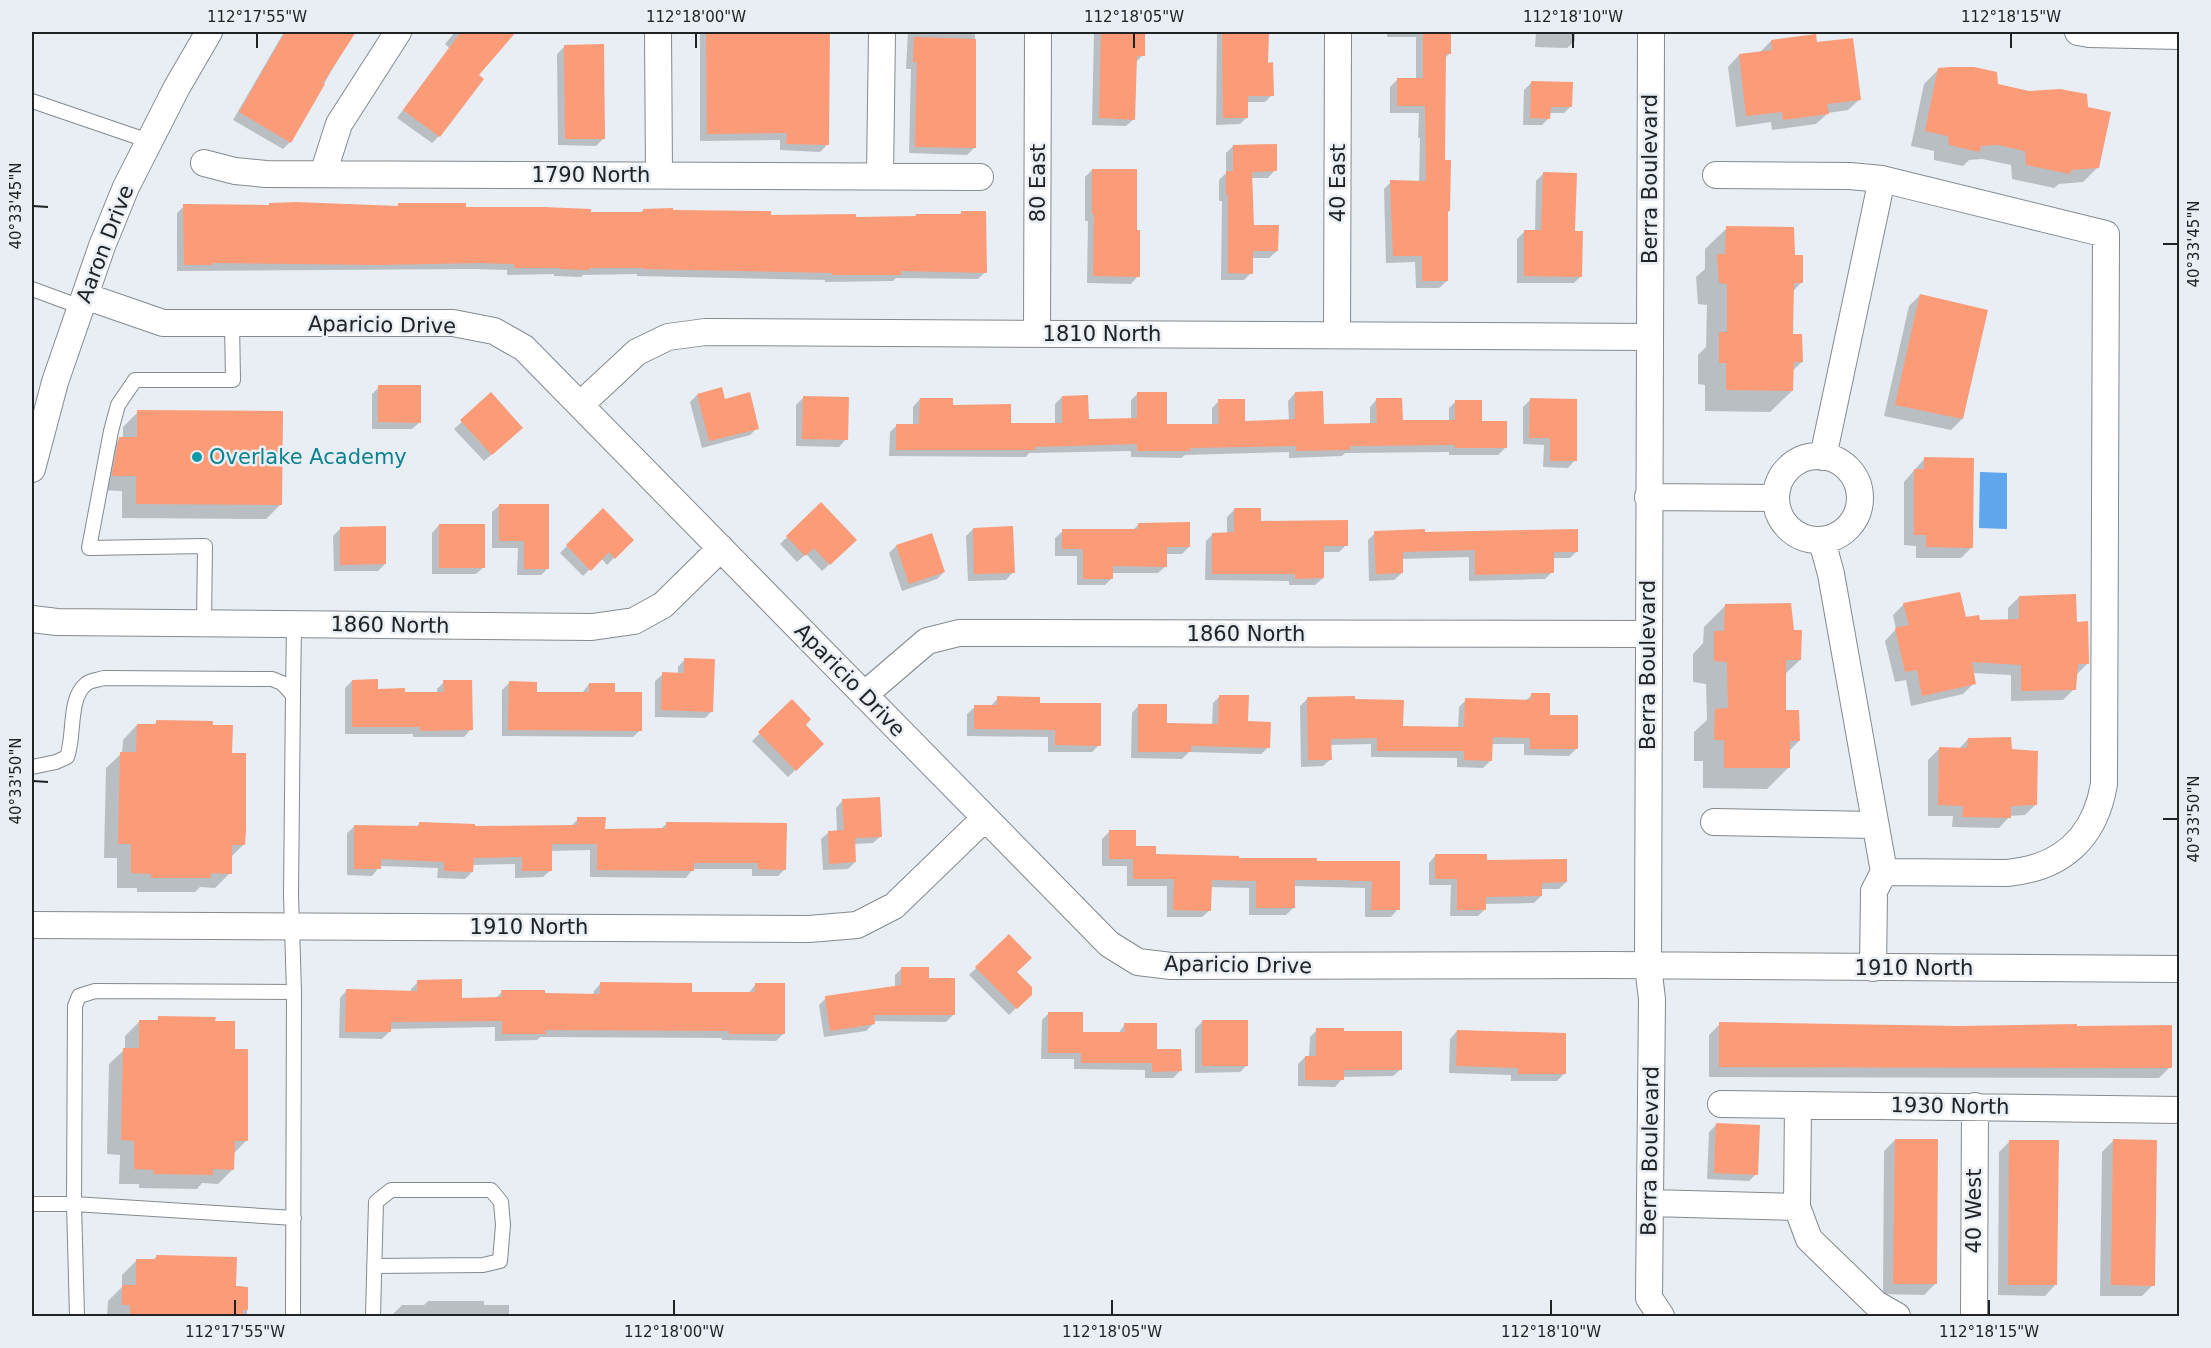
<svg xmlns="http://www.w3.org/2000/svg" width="2211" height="1348" font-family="'DejaVu Sans',sans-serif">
<rect width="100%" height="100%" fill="#e8eef3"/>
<path fill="#5fa6ed" d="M1980 472 2007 473V529L1979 528Z"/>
<path fill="#0003" d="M284 32H354L290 142 283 149 233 120Z
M455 32H514L477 75 439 136 432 143 397 118 449 48 445 44Z
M700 32H750V37H778L779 32H828V144L820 152 780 150V140L700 141Z
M908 32H975L974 148 967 155 909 153 911 69H906Z
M1094 32H1144L1143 55 1135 63 1134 119 1126 126 1092 125Z
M1217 32H1267V64L1272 95 1265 102H1247V117L1240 124 1216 125Z
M1387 32H1449V54L1445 58 1444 161 1449 211 1446 213 1447 281 1439 288H1416L1415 262 1386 263 1384 189 1391 182H1419L1420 138H1418L1419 113H1390V87L1398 79 1416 80V37H1387Z
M1536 32H1575V41L1567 48 1535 47Z
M1771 41 1816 44 1860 99 1848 110 1828 113 1816 124 1772 130 1771 122 1736 127 1728 67 1739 55 1760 52Z
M564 47 603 139 596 146 558 145 557 54Z
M1939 69 1996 85 2029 92 2098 167 2083 182 2059 184 2054 188 2012 179 2011 165 1982 159 1969 160 1963 166 1934 160V151L1911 146 1924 84Z
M1531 83 1571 106 1564 113H1549V118L1542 125H1523L1524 90Z
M1233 146 1275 170 1268 178H1251L1252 226 1277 251 1269 258H1251V273L1244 280H1221L1222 201H1219V180L1226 173V153Z
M1092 170 1138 276 1131 284 1087 283 1088 221H1085V177Z
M1543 174 1581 276 1574 283H1517V239L1524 232H1535L1536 181Z
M398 205 590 214 640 213 643 210 855 219 913 218 916 215H959L961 213 985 272 978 279 896 278 893 281 825 282V280L637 276V274L583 275 581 277 554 276V274L507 275V270L472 269 177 271V213L184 206 396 208Z
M1727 228 1794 256 1801 283 1792 292 1791 335 1802 362 1792 371V391L1770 412 1705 411V385L1698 384V355L1706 347 1707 305 1698 304 1696 277 1705 269V249Z
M1920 295 1962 419 1951 430 1884 416 1909 306Z
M379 387 420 422 412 429H372V394Z
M721 389 724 400 757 428 750 435 702 448 690 402 697 395Z
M1138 393 1166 425H1212V408L1219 401 1244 422 1289 421 1288 401 1295 393 1323 425 1370 424V407L1377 399 1401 421H1449V408L1456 401 1505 448 1498 455H1449V452L1345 453 1342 456 1289 458V452L1185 455 1181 458 1131 457V451L1029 453 1026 457 889 456 890 432 897 425H913V407L920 399 951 406 1009 425 1055 424V404L1062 397 1087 421 1131 420V400Z
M491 395 514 435 484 461 454 429Z
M804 397 846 439 839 447 796 446V405Z
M1530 400 1575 460 1568 468 1543 467 1544 445 1523 444V407Z
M138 412 281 504 266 519 122 518V491L98 490 105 454 120 439H123V427Z
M1925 458 1972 547 1961 558H1916V546L1904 545V482Z
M821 504 855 540 822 571 806 554 797 562 780 544Z
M500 505 548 568 541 575H517L518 548H492V512Z
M603 510 632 540 607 565 601 558 583 576 560 553Z
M1234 510 1260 522 1346 545 1339 552H1323V578L1315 585H1289V581L1205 580 1206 541 1213 534H1227V517Z
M1139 524 1189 547 1182 554H1165L1166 566 1158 573H1112V578L1105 585H1077V556H1055V538L1063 531H1132Z
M439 525 484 567 476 574H432V533Z
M341 528 385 564 378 571H334L333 536Z
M973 529 1013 572 1006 580 968 581 966 536Z
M1375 533H1423L1577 551 1570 558H1552V572L1545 579 1469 581V557L1401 559 1402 573 1394 580 1369 581 1368 540Z
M896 546 944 572 937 579 902 591 889 553Z
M2019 597 2075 623 2088 663 2077 674 2074 689 2063 700 2011 701V675L1973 673 1974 683 1963 694 1911 706 1906 680 1895 682 1885 641 1896 629 1893 615 1904 604 1978 621H2008V608Z
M1725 606 1793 632 1800 660 1784 675V711L1799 741 1789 751V767L1767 789 1703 788V761H1694V732L1707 720 1706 684 1693 682V654L1703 643 1704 627Z
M685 659 712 711 705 718 655 717V681L663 674H678V667Z
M352 681 377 690 404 693H437V689L444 682 471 729 464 737H413V734H345V688Z
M509 683 536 693H582L589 684 640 730 633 737 502 736V690Z
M1532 695 1576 749 1569 756 1524 755V744H1491V760L1483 768 1457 767V758L1371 757V744L1330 745 1331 759 1323 766 1301 767 1300 706 1308 698 1354 701 1402 727 1458 728 1459 707 1466 700 1525 701Z
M1220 696 1269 747 1261 754 1189 752 1182 759 1131 758 1132 713 1139 705 1166 725 1212 726 1213 703Z
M998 698 1039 704 1099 745 1092 752H1048V737L967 736V714L975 707H990Z
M792 702 804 725 822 744 788 777 752 741Z
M157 722 212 726 244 844 230 858V873L215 888 200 887 195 892H137V888H117V858H104L106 768 122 753 123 740 137 725H153Z
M1968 739 2010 750 2036 804 2025 815 2010 816 1999 828 1952 827 1953 816H1928V760L1939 749H1959Z
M843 800 881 836 873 843 854 844 855 862 848 869 823 870 821 839 829 832 837 831 836 808Z
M578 819 604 830H660L667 823 785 869 778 876H752V869H693L686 878 590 877V850L550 851 551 870 543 877 515 878V864L472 865V872L465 879 437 878 438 868 380 866 372 876 347 875V833L355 826 416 827 420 823 473 827 571 826Z
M1109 832 1135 847 1155 856 1315 862H1399L1398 909 1391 917H1365V888L1293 886V908L1286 915H1249V888L1210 887V910L1202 917H1167V886H1127V866H1102V839Z
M1436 855 1485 861 1566 882 1559 889H1541V896L1534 903 1485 904V909L1478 916H1450L1451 885H1429V863Z
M1009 936 1015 972 1030 994 1009 1015 969 975Z
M902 968 928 980 953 1015 946 1022 873 1021V1024L866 1031 824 1037 819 1005 826 998 895 988V975Z
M418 982 460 999 496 998 502 992 593 995 594 991 601 983 690 994H748L755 985 783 1034 776 1041 722 1040V1038L540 1037 537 1040 495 1041V1027L389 1029V1032L382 1039 339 1038 340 998 347 990 411 992V989Z
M1049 1013 1081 1034H1118L1125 1024 1180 1071 1173 1078H1145V1070L1074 1069V1059H1041L1042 1020Z
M159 1018 214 1023 233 1050 246 1141 233 1154V1169L218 1184 202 1183 197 1189 139 1188V1184H119L120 1155 107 1154 109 1064 125 1049V1036L139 1022H155Z
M1202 1022 1247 1065 1240 1072 1195 1073V1029Z
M1720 1024 2076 1027 2170 1067 2159 1078 1709 1077V1035Z
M1317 1030 1343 1032 1401 1069 1393 1076 1342 1077V1079L1335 1087 1298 1086V1064L1305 1057H1309L1310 1037Z
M1457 1031 1564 1074 1557 1081H1511V1075L1449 1073 1450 1039Z
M1716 1125 1756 1174 1749 1181 1707 1179 1709 1132Z
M1895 1140 1935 1284 1924 1295 1883 1294 1884 1151Z
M2010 1141 2056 1284 2045 1296 1998 1295 1999 1152Z
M2113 1141 2153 1285 2142 1296H2100L2102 1152Z
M157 1256 235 1288H247V1316H107L108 1301 122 1287V1275L137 1260 152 1261Z
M428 1301H484V1305H509V1316H391L402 1305H424Z"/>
<path fill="#fc9b77" d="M285 32H356L323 83 325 84 291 143 239 112Z
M461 32H516L479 75 484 79 440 137 403 110Z
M706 32H830L829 145 786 144 787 133 707 134Z
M1101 32H1145V56H1137L1135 120 1099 118Z
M1222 32H1269L1268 63 1273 62 1274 96H1248V118H1223Z
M1423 32H1451V54H1446L1445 160H1451L1450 211H1448V281H1422V256H1393L1390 180 1426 181 1425 106H1397V78H1423Z
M1816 34 1817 42 1853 38 1861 100 1827 104 1829 114 1783 120 1782 112 1746 116 1739 54 1772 50 1771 40Z
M914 37 976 39V148L915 147 917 62H913Z
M604 44 605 139H565L564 45Z
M1950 67H1974L1997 72 1998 84 2029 91 2060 89 2087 94 2088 107 2111 112 2099 168 2071 170 2070 174 2026 165 2025 151 1998 145 1981 146 1979 152 1949 145 1948 136 1925 131 1938 68Z
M1531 81 1573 82 1572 107H1551L1550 119 1530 118Z
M1277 144V171L1252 172 1254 225H1279L1278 251H1253V274L1228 273V194L1226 195V171H1233V145Z
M1092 169H1137V230H1140V277L1093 276 1094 214H1092Z
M1543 172 1577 173 1575 231H1583L1582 277 1524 276V230H1541Z
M296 202 398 206V203H466V207H543L591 209V212H643V209L673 208V210L771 211V215L856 214V217L916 216V214H961V211H986L987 273 901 271V275H832V273L643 269V268H590V270L560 269V268H514V264L480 263 380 265 212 263V265H184L183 204 269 205V203Z
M1726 226 1794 227 1795 255H1803V283H1794L1793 334H1802L1803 362H1794L1793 391 1726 390V363H1719V332H1727V284L1719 283 1717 254H1725Z
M1920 294 1988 310 1963 419 1895 405Z
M378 385H421V423L378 422Z
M722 387 725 399 750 392 759 429 709 441 697 394Z
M1323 391 1324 424 1377 423 1376 398H1402L1403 420H1455V400H1482V421H1507V448H1455V445L1350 446V450L1296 451V446L1190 448V451H1137V444L1035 447V450H896V424H919L920 398H953V405L1011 404V423H1062V396L1088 395 1089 419 1137 418V392H1167V424H1219L1218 399H1245V421L1295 419V392Z
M491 392 523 428 492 455 460 420Z
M803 396 849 397 848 440 802 439Z
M1530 398 1577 399V461H1550V438H1529Z
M137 410 283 411 282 505 136 504V476H112V473L119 437H137Z
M1924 457 1974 458 1973 548 1926 547V535H1914V469H1924Z
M821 502 857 540 830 565 814 548 805 556 786 536Z
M499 504H549V569H524V541H499Z
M603 508 634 540 615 559 609 552 591 571 566 545Z
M1234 508H1261V521L1348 520V546H1324V578L1295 579V574H1212V533L1234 532Z
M1190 522V547H1167V567L1113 566V579H1083V549H1062V529H1138V523Z
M439 524H485V568H439Z
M386 526V564L340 565V527Z
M1013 526 1015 573 974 574 973 528Z
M1425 529V532L1578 529V552H1554V573L1475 575V550L1403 552V573L1376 574 1374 531Z
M932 533 945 572 909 584 896 545Z
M1960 592 1966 617 1979 615 1980 620 2019 619V596L2076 594 2077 622 2088 621 2089 659V664H2078L2076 690 2021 691V665L1972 662 1976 684 1922 696 1917 670 1905 672 1895 628 1909 625 1903 603Z
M1791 603 1794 630H1802L1801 660H1786V710H1799L1800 741H1790V768H1724V740H1714L1715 709 1728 708 1727 662 1714 661V631H1724L1725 604Z
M684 658 715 659 713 712 661 710 662 672 684 673Z
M378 679V689L405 688V692H444L443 680H472L473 730 420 731V727H352V680Z
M509 681 537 682V692H589V683H615V692H642V731L508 730Z
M1531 693H1550V715H1578V749H1530V738L1493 737 1492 761 1464 760V751H1377V738L1331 739 1332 760H1308L1307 697 1355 696V699L1404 700 1403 726 1464 727 1465 698 1531 700Z
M1219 695H1249L1248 721 1271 722 1270 748 1191 746V752H1138V704H1167V723L1218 724Z
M997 696 1040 697V703H1101V746L1055 745V730L974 729V705H997Z
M792 699 811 719 806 725 824 744 796 771 758 732Z
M156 720 213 721V725H233L232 753H246V830L245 845H232V874L211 873V878H151V874L131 873V844H118L120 752H136L137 724H156Z
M2011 737 2012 749 2038 751 2037 805 2011 806V818L1962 817 1963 806 1938 805 1939 747 1967 748 1968 738Z
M880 797 882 837 855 838 856 862 829 864 828 831 844 830 842 799Z
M577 817H606L605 829 666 828V822L787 823 786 870 758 869V863H694V871L597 870V844H552V871H522V857L474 858 473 872 444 871V862L381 859V869H354V825L419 826V822L475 824V826L577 825Z
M1109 830H1136V846H1156V854L1239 856V858H1317V861H1400V910H1371L1372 881H1350V880H1295V908H1256V881L1212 880 1211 911 1173 910 1174 879H1133V859H1109Z
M1435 854H1487V860L1567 859V882L1542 883V896L1486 897V910H1457V879H1435Z
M1009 934 1032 958 1017 972 1032 987V995L1017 1009 975 967Z
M901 967H929V978H955V1015H874L875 1024 830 1031 825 996 901 985Z
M462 979V998L502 997 501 990H545V993L600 994V982L692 983V992H755V983H785V1034H729V1031L545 1030 546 1034H502V1021L391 1022V1032H345L346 989 417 991V980Z
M1048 1012H1083V1032H1125L1124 1023H1157V1049H1181L1182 1071 1152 1072V1063H1081V1053H1048Z
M158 1016 216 1017 215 1021H235V1049H248V1141H235L234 1170 213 1169V1175L153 1174 154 1170 134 1169V1141L121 1140 123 1048H139V1020H158Z
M1202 1020H1248V1066H1202Z
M1719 1022 1959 1026 2077 1024V1026L2172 1025V1068L1719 1067Z
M1316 1028H1344V1031H1402V1070H1344V1080H1305V1056H1316Z
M1457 1030 1566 1033V1074H1518V1068L1456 1066Z
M1716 1123 1760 1125 1758 1175 1714 1173Z
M1895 1139H1938L1937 1284H1893Z
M2113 1139 2157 1140 2155 1286 2111 1285Z
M2009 1140H2059L2057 1285H2008Z
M156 1255 237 1257 236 1286 248 1287V1310H243V1317H130V1305H122V1285H136V1259H156Z"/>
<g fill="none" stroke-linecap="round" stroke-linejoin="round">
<defs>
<path id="service" d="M32 101 149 141
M32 289 81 307
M204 624 205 546 89 548 111 431 118 405 135 380H233L232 323
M293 695 294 625
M32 767 56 762 67 757C75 736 68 698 86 684 90 680 98 680 104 678L272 679 282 683 293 695 291 895 294 992 293 1316
M32 1204H74L294 1218
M77 1316 74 1204 75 1006 79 996 95 991 294 992
M373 1316 376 1202 391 1190H491L501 1202 503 1225 500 1261 483 1265 374 1266"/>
<path id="minor" d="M658 32 659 175
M1651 32 1648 966 1652 999 1649 1298 1661 1316
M2078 32 2089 34 2180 36
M204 163 235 171 266 174 980 177
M323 174 339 124 398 32
M1716 175 1850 176 1882 179 1823 457
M880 176 882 32
M85 296 163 323H453L494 331 524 348 1109 944 1138 962 1171 966 1609 965 2180 969
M1037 334 1038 32
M1337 335 1338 32
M580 405 637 352 668 337 705 332 1649 337
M1776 498a42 42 0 1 1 84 0a42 42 0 1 1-84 0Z
M32 469 55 382 102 246 126 187 177 87 209 32
M1648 497 1776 498
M1822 541 1831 574 1884 872
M32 619 57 622 592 627 634 621 663 605 721 548
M864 695 927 641 959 633 1648 634
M1714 822 1875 825
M32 925 809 929 857 925 894 906 985 818
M1873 968 1874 891 1884 872 2007 873C2062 868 2095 838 2104 784L2106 234 1882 179
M1721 1104 2180 1110
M1798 1105 1797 1207 1809 1239 1876 1304 1897 1316
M1650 1203 1797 1207
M1974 1316 1975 1106"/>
</defs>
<use href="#service" stroke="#848a8e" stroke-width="16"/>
<use href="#minor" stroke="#848a8e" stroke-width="28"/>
<use href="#service" stroke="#fff" stroke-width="14"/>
<use href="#minor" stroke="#fff" stroke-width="26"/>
</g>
<path fill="none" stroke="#202224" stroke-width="2" d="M257 48V33M696 48V33M1134 48V33M1573 48V33M2011 48V33M33 206 48 207M2163 244H2178M33 781 48 782M2163 819H2178M235 1315V1300M674 1315V1300M1112 1315V1300M1551 1315V1300M1989 1315V1300"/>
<circle fill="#0f9aa8" stroke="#e8eef3" stroke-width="2" cx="197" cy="457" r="6"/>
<g text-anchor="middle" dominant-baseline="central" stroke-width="5" stroke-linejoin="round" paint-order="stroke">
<g font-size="21" fill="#202224" stroke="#e8eef3">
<text x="591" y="175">1790 North</text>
<text transform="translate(1650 179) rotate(-90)">Berra Boulevard</text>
<text transform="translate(1038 183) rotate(-90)">80 East</text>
<text transform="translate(1338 183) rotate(-90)">40 East</text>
<text transform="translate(105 244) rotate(-69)">Aaron Drive</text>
<text transform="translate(382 325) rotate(1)">Aparicio Drive</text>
<text x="1102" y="334">1810 North</text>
<text transform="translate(390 625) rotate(1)">1860 North</text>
<text x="1246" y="634">1860 North</text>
<text transform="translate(1648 665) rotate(-90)">Berra Boulevard</text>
<text transform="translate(850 680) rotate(46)">Aparicio Drive</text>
<text x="529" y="927">1910 North</text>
<text transform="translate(1238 965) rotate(1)">Aparicio Drive</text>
<text x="1914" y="968">1910 North</text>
<text transform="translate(1950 1106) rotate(1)">1930 North</text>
<text transform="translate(1650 1151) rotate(-89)">Berra Boulevard</text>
<text transform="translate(1974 1211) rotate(-90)">40 West</text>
</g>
<g font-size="21" fill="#0d838f" stroke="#e8eef3" text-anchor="start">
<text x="209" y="457">Overlake Academy</text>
</g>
</g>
<rect width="2211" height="1348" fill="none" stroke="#e8eef3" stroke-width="66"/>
<rect x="33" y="33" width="2145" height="1282" fill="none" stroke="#202224" stroke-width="2"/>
<g font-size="15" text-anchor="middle" fill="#202224">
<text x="257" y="22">112°17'55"W</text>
<text x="696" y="22">112°18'00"W</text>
<text x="1134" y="22">112°18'05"W</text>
<text x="1573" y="22">112°18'10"W</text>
<text x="2011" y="22">112°18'15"W</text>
<text transform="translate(16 206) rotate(-90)" y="5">40°33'45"N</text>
<text transform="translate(2194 244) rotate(-90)" y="5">40°33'45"N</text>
<text transform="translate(16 781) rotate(-90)" y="5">40°33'50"N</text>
<text transform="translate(2194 819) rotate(-90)" y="5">40°33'50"N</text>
<text x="235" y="1337">112°17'55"W</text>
<text x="674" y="1337">112°18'00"W</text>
<text x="1112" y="1337">112°18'05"W</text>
<text x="1551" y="1337">112°18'10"W</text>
<text x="1989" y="1337">112°18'15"W</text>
</g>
</svg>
